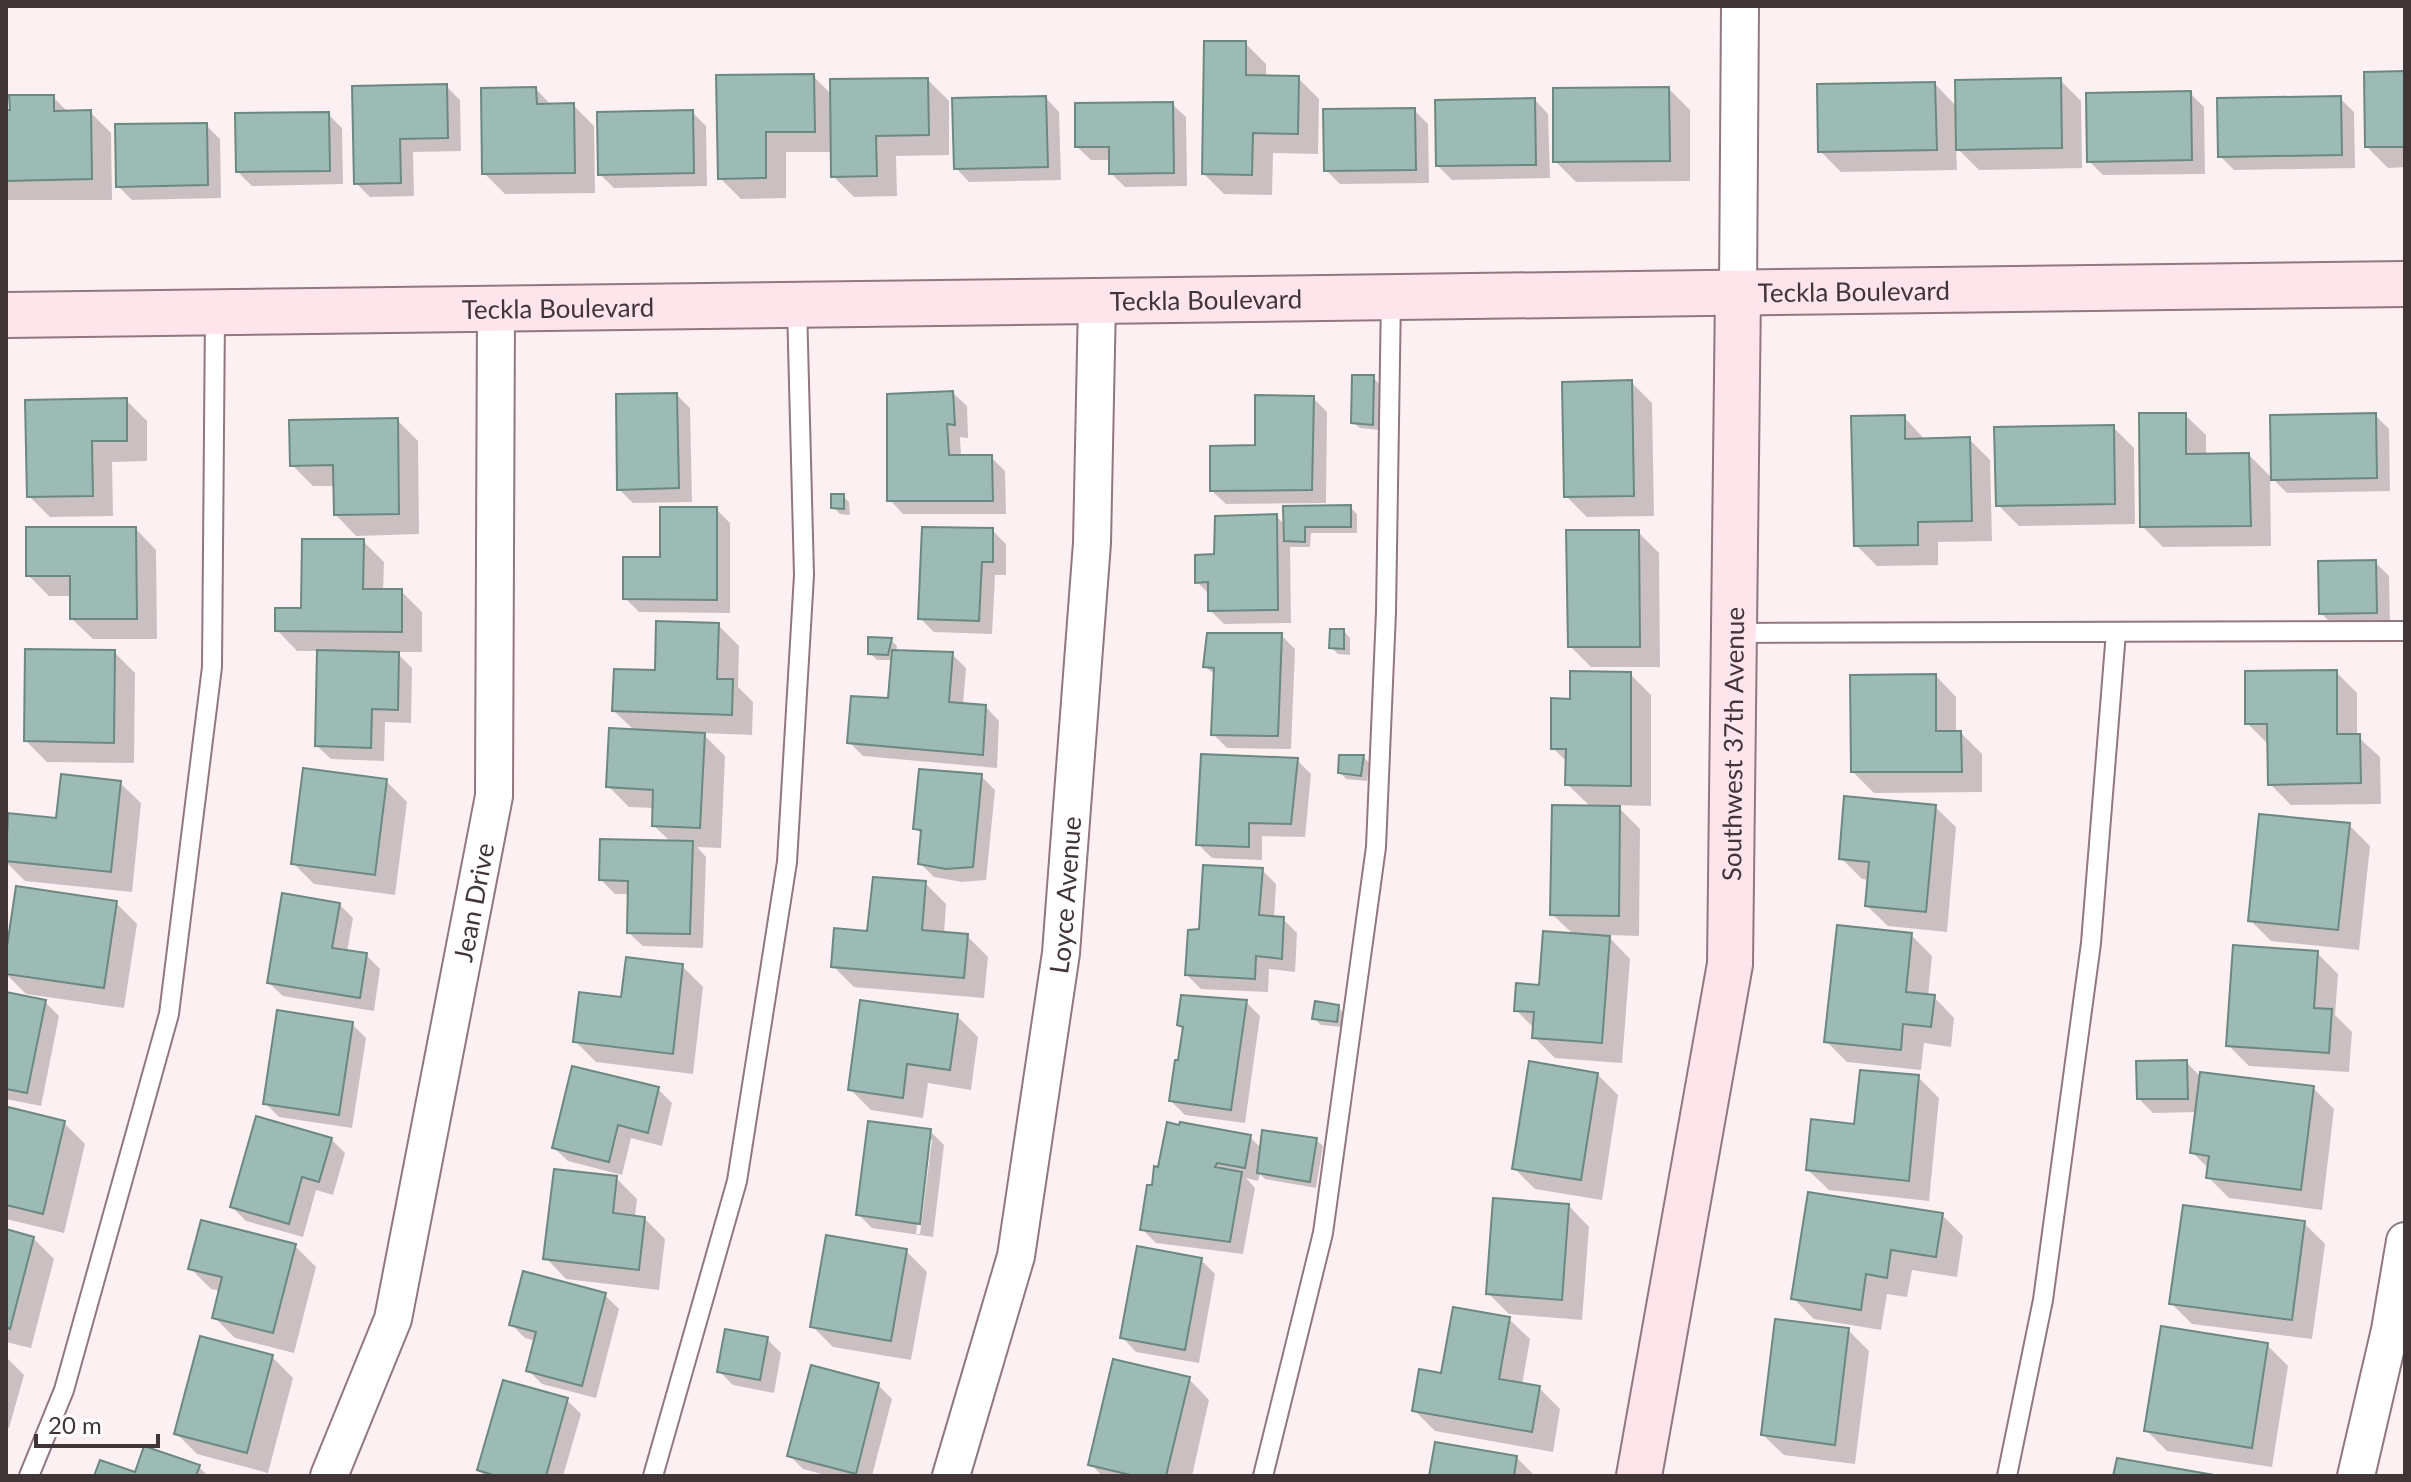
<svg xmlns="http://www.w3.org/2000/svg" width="2411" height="1482" font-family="Lato,sans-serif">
<rect width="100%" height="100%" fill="#fdf0f3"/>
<path fill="#0003" fill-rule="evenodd" d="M1245 43 1266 64V78H1298L1319 99 1318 154 1273 153 1272 195 1224 194 1204 174Z
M2405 73V167L2388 168 2367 147Z
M813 76 832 95 928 80 949 101V155L896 156 897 196 854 197 833 176V152H786V198L741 199 720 178Z
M2060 80 2081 101 2082 168 1979 170 1956 147 1957 170 1841 172 1820 151 1935 84 1957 107Z
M446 86 460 100 461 151 413 152 414 196 370 197 356 183Z
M536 89 552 106 573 105 594 126 595 193 505 194 484 173Z
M1669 89 1690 110V181L1576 182 1555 161Z
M2190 93 2204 107 2205 174 2103 175 2089 161Z
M53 97 68 112H90L111 133 112 200H6V112Z
M1046 98 1059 112 1061 180 969 182 956 168Z
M2340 98 2354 112 2355 168 2234 170 2220 156Z
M1535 100 1548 114 1550 178 1452 180 1438 166Z
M1172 104 1186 117 1187 186 1125 187 1111 173V160H1091L1077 147Z
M1414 110 1428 124 1429 183 1340 184 1326 170Z
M692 112 706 126 707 186 614 188 600 174Z
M328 114 342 128 343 184 252 186 238 172Z
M206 125 220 139 221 198 132 200 118 186Z
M1373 377 1379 384V430L1360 428 1353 422Z
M1631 382 1652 403 1654 516 1587 517 1566 496Z
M953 393 967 406 968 438 960 437 961 457H991L1005 471 1006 514H903L890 500Z
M677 395 690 408 692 502 633 503 619 489Z
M1313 398 1327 412 1326 503 1226 504 1212 491 1257 447Z
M126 400 147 421V461L112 462 113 516 50 517 29 496Z
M2185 415 2206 435V456L2249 455 2273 479 2375 415 2389 429 2390 491 2287 493 2270 476 2271 546 2163 547 2142 526Z
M1904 417 1925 440 1969 439 1990 460 1992 541 1938 542V565L1877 566 1856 545Z
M397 420 418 441 419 534 356 536 336 515 335 486H313L292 465Z
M2113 427 2134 448 2135 524 2019 526 1998 505Z
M843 496 849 502 850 515 840 514 833 507Z
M1350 507 1357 514V533H1311L1310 547H1290L1291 623 1224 624 1210 610V595L1197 582 1215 556 1276 516 1286 526Z
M716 509 730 523V613L639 612 625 598 662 559Z
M136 529 156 550 157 639H93L72 619V596H49L28 575Z
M992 530 1006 544V575H995L992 634 934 632 920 618Z
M1638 532 1659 553 1660 667H1591L1570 646Z
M363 541 384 562 383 591H401L422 612V652H396L412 668 411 723 385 722 384 761 331 759 317 746 319 651H297L277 630 303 610Z
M2375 562 2389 576 2390 626 2335 627 2321 613Z
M718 625 739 646 738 687 753 702 752 735 702 733 725 756 721 848 697 847 706 857 703 948 643 946 629 933 630 894H615L601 880 671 842 654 826 655 808 629 807 608 786 635 731 614 711 657 672Z
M1344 631 1350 638V655L1338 654 1331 647Z
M1281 635 1295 649 1291 749 1227 748 1213 734 1216 676 1205 666Z
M891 640 897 646 896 652 952 654 966 668 963 705 986 707 999 721 997 768 863 756 849 742 889 700 893 660H877L870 653Z
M114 652 135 673 134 763 47 762 26 741Z
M2336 672 2357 693V736L2380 757 2381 804 2291 805 2270 784 2268 744 2247 723Z
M1630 674 1651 695V806L1616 805 1640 829 1639 936 1607 935 1630 959 1622 1063 1555 1058 1534 1037V1028L1516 1010 1541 987 1574 935 1552 914 1592 808 1567 784 1568 763 1553 748 1572 701Z
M1936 676 1956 697V733H1961L1982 754V792L1874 793 1853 772Z
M1363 757 1370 763 1367 781 1346 779 1340 772Z
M1297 760 1311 774 1305 837 1262 836V860L1212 858 1198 844Z
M981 776 995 790 986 880 962 882 934 877 920 863 923 835 915 828Z
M386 781 407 802 395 895 314 884 293 863Z
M120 783 141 803 132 892 25 881 6 862 9 815 58 820Z
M1935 807 1956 827 1947 932 1888 926 1867 906 1869 880 1862 879 1841 858Z
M2349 825 2370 846 2359 950 2271 941 2250 920Z
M1262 870 1276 884 1274 918 1283 919 1297 933 1295 972 1269 969 1268 992 1201 989 1187 975 1200 931Z
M925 883 946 904 944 934 967 936 988 957 984 998 854 987 833 966Z
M116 903 137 924 124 1008 26 994 6 974V967Z
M339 904 353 918 347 952 366 955 380 969 374 1011 283 996 269 983Z
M1911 935 1932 956 1928 996 1934 997 1954 1018 1951 1047 1924 1043 1921 1070 1847 1062 1826 1041Z
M2317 953 2338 974 2335 1015 2352 1032 2349 1072 2249 1066 2228 1045Z
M682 966 703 987 693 1074 596 1062 575 1041 623 1000Z
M6 994 45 1002 59 1016 41 1106 6 1099Z
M1246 1002 1260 1016 1245 1123 1185 1115 1171 1101 1184 1030 1179 1024Z
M1338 1007 1344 1014 1342 1027 1321 1025 1314 1018Z
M957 1016 978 1037 971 1090 928 1083 923 1118 871 1110 850 1089Z
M352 1024 366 1038 352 1128 279 1117 265 1103Z
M2186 1062 2201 1077 2313 1088 2334 1109 2322 1210 2229 1198 2208 1177 2209 1169 2192 1152 2197 1112 2153 1113 2139 1099Z
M1597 1074 1618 1095 1602 1200 1535 1189 1514 1168Z
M1918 1077 1939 1098 1929 1201 1829 1190 1808 1170 1856 1126Z
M658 1089 672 1103 662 1146 631 1138 622 1175 568 1161 554 1148Z
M64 1123 85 1144 64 1233 6 1219V1125Z
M930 1131 944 1145 933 1237 872 1228 858 1214ZM928 1140H932L920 1234H916Z
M1250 1137 1262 1149 1316 1140 1323 1146 1316 1188 1265 1179 1260 1174 1258 1181 1246 1178 1255 1188 1243 1254 1156 1243 1142 1229 1149 1187Z
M331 1139 345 1153 333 1195 316 1190 303 1237 246 1221 232 1207Z
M616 1178 637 1199 635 1217 644 1218 665 1239 659 1290 566 1279 546 1258Z
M1569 1206 1589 1227 1582 1320 1509 1314 1488 1293Z
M1942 1215 1963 1236 1957 1277 1912 1270 1907 1297 1887 1294 1881 1330 1814 1319 1793 1298Z
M2304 1223 2325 1244 2312 1339 2192 1324 2171 1303Z
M6 1231 33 1238 54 1259 31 1348 6 1342Z
M295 1246 316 1267 294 1353 235 1338 214 1317 221 1291 211 1289 190 1268Z
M906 1251 927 1272 911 1360 833 1347 812 1326Z
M1201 1260 1215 1274 1199 1363 1136 1352 1123 1338Z
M605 1295 619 1309 596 1398 542 1384 528 1370 536 1341 525 1338 511 1324Z
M1509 1319 1530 1339 1522 1385 1539 1388 1560 1409 1553 1452 1435 1431 1414 1410 1443 1375Z
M1848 1330 1869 1351 1855 1464 1784 1455 1763 1435Z
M767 1339 781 1353 774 1393 733 1385 719 1371Z
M2267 1345 2288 1366 2272 1467 2167 1451 2146 1430Z
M6 1357 24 1375 9 1428H6Z
M272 1357 293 1378 268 1473 197 1454 176 1433Z
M1189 1379 1209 1400 1192 1476H1102L1091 1464Z
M878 1385 892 1399 872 1476H829L803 1469 790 1456Z
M567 1400 581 1414 563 1476H485L479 1470Z
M1516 1457 1535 1476H1431Z
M199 1467 208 1476H96L136 1475Z"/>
<path fill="#9cbbb4" stroke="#6b8881" stroke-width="2" d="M1204 41H1246V75L1299 76 1298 134 1253 133 1252 175 1202 174Z
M2405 71V147H2365L2364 72Z
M814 74 815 132H766V178L718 179 716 75Z
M928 78 929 135 876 136 877 176 831 177 830 79Z
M2061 78 2062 148 1956 150 1955 80Z
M1935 82 1937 150 1818 152 1817 84Z
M447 84 448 138 400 139 401 183 354 184 352 86Z
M536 87 537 104 574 103 575 173 482 174 481 88Z
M1669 87 1670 161 1553 162V88Z
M2191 91 2192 160 2087 162 2086 93Z
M9 95H54V111L91 110 92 179 6 181V110H10Z
M1046 96 1048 167 954 169 952 98Z
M2341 96 2342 155 2218 157 2217 98Z
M1535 98 1536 165 1436 166 1435 100Z
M1173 102 1174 173 1109 174V147H1075V103Z
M1415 108 1416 170 1324 171 1323 109Z
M693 110 694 173 598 175 597 112Z
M329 112 330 171 236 172 235 113Z
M207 123 208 185 116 187 115 124Z
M1352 375H1374L1373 425 1351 423Z
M1632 380 1634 496 1564 497 1562 382Z
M953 391 955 425 947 424 949 455H992L993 501H887V394Z
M677 393 679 488 617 490 616 394Z
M1255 395 1314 396 1312 490 1210 491V446L1255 445Z
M127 398V441H92L93 496 27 497 25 400Z
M2139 413H2186V454L2249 453 2251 526 2140 527Z
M2376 413 2377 478 2271 480 2270 415Z
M1905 415V439L1970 437 1972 521 1918 522V545L1854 546 1851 416Z
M398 418 399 514 334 515 333 465 290 466 289 420Z
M2114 425 2115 504 1996 506 1994 427Z
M831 494H844V509L831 508Z
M1351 505V527H1305V542L1284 541 1283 506Z
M660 507H717V600L623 599V557H660Z
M1277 514 1278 610 1208 611V582L1195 583V555L1214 554 1215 516Z
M26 527H136L137 619H70V576H26Z
M922 527 993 528V562H982L979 621 918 619Z
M1566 530H1639L1640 647H1568Z
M302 539H364L363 589H402V632L275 631V608H301Z
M2376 560 2377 613 2319 614 2318 561Z
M656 621 719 623 717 679H733L732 715 612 711 614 669 655 670Z
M1330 629H1344V649L1329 648Z
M1207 633H1282L1278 736 1211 735 1214 668 1203 667Z
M868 637 892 638 888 655 868 654Z
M25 649 115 650 114 743 24 741Z
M317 650 399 652 398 710 372 709 371 748 315 746Z
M892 650 953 652 949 702 986 705 983 755 847 743 851 696 888 698Z
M2337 670V734H2360L2361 783 2268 785 2267 724H2245V671Z
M1570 671 1631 672V786L1565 785 1566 749H1551V698L1570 699Z
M1936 674V731H1961L1962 772H1851L1850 675Z
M609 728 705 733 700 828 652 826 653 790 606 787Z
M1201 754 1298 758 1291 824 1249 823V847L1196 845Z
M1339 755H1364L1361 776 1338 773Z
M303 768 387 779 375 875 291 864Z
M919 769 982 774 973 867 946 869 918 864 921 830 913 829Z
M61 774 121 781 111 872 6 861 8 813 56 818Z
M1844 796 1936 805 1926 912 1865 906 1869 862 1839 859Z
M1552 805 1620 806 1619 916 1550 915Z
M2259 814 2350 823 2338 930 2248 921Z
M600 839 693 841 690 934 627 933 628 881 599 880Z
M1203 865 1263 868 1259 915 1284 917 1282 959 1256 956 1255 979 1185 975 1188 930 1199 929Z
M873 877 926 881 922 930 968 934 964 978 831 967 834 928 867 931Z
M16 886 117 901 104 988 6 974V953Z
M282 893 340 903 332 948 367 953 360 998 267 983Z
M1837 925 1912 933 1906 992 1935 995 1931 1027 1903 1024 1901 1050 1824 1042Z
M1543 931 1610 936 1602 1043 1532 1038 1534 1012 1514 1011 1516 983 1539 985Z
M2233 945 2318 951 2314 1008 2332 1009 2329 1053 2226 1046Z
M626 957 683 964 673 1054 573 1042 579 992 621 997Z
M6 992 46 1000 27 1093 6 1089Z
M1181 995 1247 1000 1231 1110 1169 1101 1175 1060H1178L1183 1027 1177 1025Z
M860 1000 958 1014 950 1070 907 1064 903 1098 848 1090Z
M1315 1001 1339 1005 1337 1022 1312 1019Z
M277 1010 353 1022 339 1115 263 1104Z
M2187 1060 2188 1099H2137L2136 1061Z
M1529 1061 1598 1073 1581 1180 1512 1169Z
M572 1066 659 1087 648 1133 618 1125 609 1162 552 1148Z
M1860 1070 1919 1075 1909 1181 1806 1170 1811 1119 1854 1124Z
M2200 1072 2314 1086 2301 1190 2206 1178 2209 1156 2190 1153Z
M8 1107 65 1121 43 1214 6 1205V1116Z
M256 1116 332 1138 319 1182 302 1177 289 1224 230 1207Z
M868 1121 931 1129 920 1224 856 1215Z
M1167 1122 1179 1125 1180 1122 1251 1135 1245 1168 1217 1163 1215 1167 1242 1172 1230 1242 1140 1230 1147 1185H1152L1154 1166 1158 1167Z
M1262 1130 1317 1138 1310 1182 1257 1173Z
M554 1169 617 1176 613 1213 645 1217 639 1270 543 1259Z
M1808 1192 1943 1213 1936 1257 1891 1250 1887 1278 1866 1274 1861 1310 1791 1299Z
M1493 1198 1569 1204 1562 1300 1486 1294Z
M2183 1205 2305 1221 2292 1320 2169 1304Z
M201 1220 296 1244 273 1333 212 1318 222 1277 188 1269Z
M6 1229 34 1237 10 1329 6 1327Z
M826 1235 907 1249 891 1341 810 1327Z
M1137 1246 1202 1258 1185 1350 1120 1338Z
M523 1271 606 1293 582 1386 526 1371 536 1332 509 1325Z
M1453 1307 1510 1317 1499 1379 1540 1386 1532 1432 1412 1411 1419 1369 1441 1373Z
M1775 1319 1849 1328 1835 1445 1761 1435Z
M2161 1326 2268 1343 2252 1448 2144 1431Z
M725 1329 768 1337 760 1380 717 1372Z
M200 1336 273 1355 247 1453 174 1434Z
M1113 1359 1190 1377 1166 1476H1135L1088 1465Z
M811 1365 879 1383 856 1474 787 1456Z
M503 1380 568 1398 546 1476H496L477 1470Z
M1435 1442 1517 1456 1514 1476H1429Z
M144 1446 200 1465 196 1476H94L100 1460 135 1472Z
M2117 1458 2220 1476H2113Z"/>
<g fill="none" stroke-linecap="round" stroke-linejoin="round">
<defs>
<path id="lane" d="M1734 633 2405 631
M29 1476 64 1390 169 1014 212 667 215 313
M653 1476 737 1181 787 862 804 575 797 306
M1263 1476 1323 1233 1376 847 1386 612 1391 297
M2007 1476 2043 1300 2091 943 2116 632"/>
<g id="street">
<path d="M1738 293 1740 6"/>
<path id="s1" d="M329 1476 393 1319 494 796 496 309"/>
<path id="s2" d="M951 1476 1016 1256 1061 953 1092 543 1097 301"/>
<path d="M2356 1476 2390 1330 2405 1241"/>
</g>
<g id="secondary">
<path id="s3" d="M6 315 2405 284"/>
<path id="s4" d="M1639 1476 1730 964 1738 293"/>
</g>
</defs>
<use href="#lane" stroke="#91777e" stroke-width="22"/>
<use href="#street" stroke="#91777e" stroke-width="40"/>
<use href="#secondary" stroke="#91777e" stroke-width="48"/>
<use href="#lane" stroke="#fff" stroke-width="18"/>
<use href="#street" stroke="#fff" stroke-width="36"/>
<use href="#secondary" stroke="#fee5ec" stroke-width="44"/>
</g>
<g text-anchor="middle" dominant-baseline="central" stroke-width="6" stroke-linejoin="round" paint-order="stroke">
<g font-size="26" fill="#413538" stroke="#fff">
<text stroke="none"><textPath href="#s3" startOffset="1848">Teckla Boulevard</textPath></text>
<text stroke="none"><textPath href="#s3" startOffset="1200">Teckla Boulevard</textPath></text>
<text stroke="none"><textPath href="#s3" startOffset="552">Teckla Boulevard</textPath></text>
<text stroke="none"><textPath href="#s4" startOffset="740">Southwest 37th Avenue</textPath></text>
<text stroke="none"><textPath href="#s2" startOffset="594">Loyce Avenue</textPath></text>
<text stroke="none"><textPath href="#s1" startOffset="594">Jean Drive</textPath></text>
</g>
</g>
<rect width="2411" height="1482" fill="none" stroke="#413538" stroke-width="16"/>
<path d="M36 1434v12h122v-12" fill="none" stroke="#413538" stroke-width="4"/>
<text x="48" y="1434" font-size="24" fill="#413538" stroke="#ffffff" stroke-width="6" paint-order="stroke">20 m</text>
</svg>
